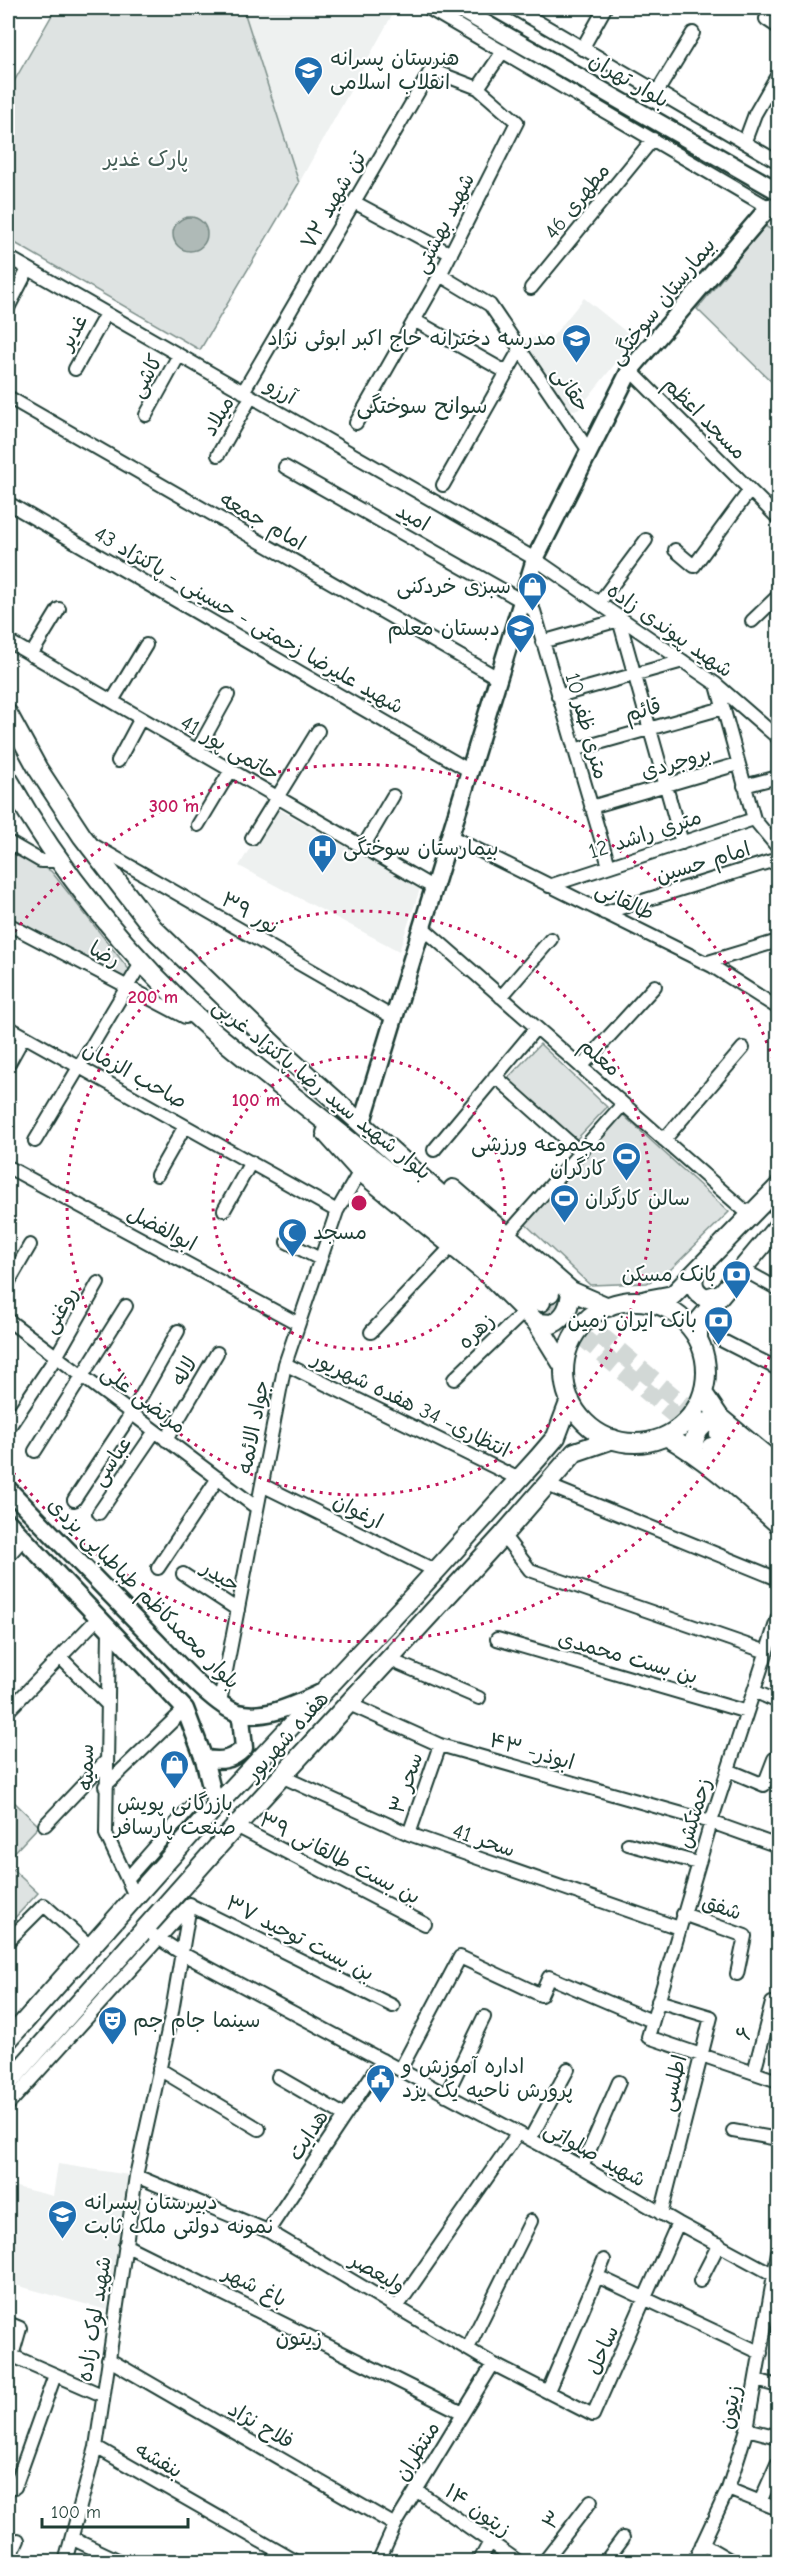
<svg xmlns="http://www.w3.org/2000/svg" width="786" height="2569" font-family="'Comic Neue','Playpen Sans Arabic',sans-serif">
<rect width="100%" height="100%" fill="#fff"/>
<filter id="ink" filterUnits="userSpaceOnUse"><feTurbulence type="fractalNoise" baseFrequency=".0167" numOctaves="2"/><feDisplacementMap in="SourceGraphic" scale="12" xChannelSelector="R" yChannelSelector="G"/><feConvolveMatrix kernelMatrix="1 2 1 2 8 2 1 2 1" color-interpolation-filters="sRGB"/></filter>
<g filter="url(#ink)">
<path fill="#eef1f0" d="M243 8H396L299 183Z
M584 298 635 339 578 410 566 409 526 343 539 334 549 341Z
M275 807 420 889 399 951 239 866Z
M58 2164 129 2175 107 2310 8 2283V2185L53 2196Z"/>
<path fill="#dee3e2" stroke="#7e908b" stroke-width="1.5" d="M56 8H243L299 183 200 350 8 239V92Z
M765 226 778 234V388L697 309Z
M12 850 51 871 131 972 125 981 8 917V858Z
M540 1044 607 1107 574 1142 507 1079Z
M621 1113 729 1212 667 1273 647 1283 590 1285 521 1220Z
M8 1796 39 1826 8 1859Z
M8 1865 38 1893 8 1925Z"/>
<path fill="#afbab7" stroke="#758883" stroke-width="1.5" d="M173 234a17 17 0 1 1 34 0a17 17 0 1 1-34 0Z"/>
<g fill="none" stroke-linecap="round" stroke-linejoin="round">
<path stroke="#d2d8d6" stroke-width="18" stroke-dasharray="18 9" stroke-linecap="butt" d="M557 1299 717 1433
M541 1302 709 1444"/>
<defs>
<path id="street" d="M428 8 778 213
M514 8 778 162
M766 19 778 27
M582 49 605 8
M657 92 693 33
M745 141 755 114 778 74
M354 202 451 254
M8 257 535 559 716 684 778 738
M440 275 490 305 589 451
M531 288 653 139
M8 308 28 269
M414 320 506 372
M75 369 106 314
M630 370 778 518
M243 392 431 70 478 88
M8 397 498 678
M146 415 179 355
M356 423 440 275 517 122 478 88 503 51
M218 455 251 397
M285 467 522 601 534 611 609 866
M443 485 520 349
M8 503 470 771
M675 550 694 566 750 490
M599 603 646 540
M618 616 682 843
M752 621 778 596
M8 641 434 888
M542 642 619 620
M31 655 59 609
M717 685 754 819 778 848
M558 696 683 661
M112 701 146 645
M574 750 723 708
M197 751 228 695
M118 761 141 718
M744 786 778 777
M591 807 738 764
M198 825 231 770
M450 836 712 966 778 1008
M252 838 318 731
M8 842 41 861H62
M93 845 394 1018
M363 847 393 796
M549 886 754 819
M604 913 778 859
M8 924 185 1017
M422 927 752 1217
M705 963 778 941
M501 997 551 939
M8 1027 337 1211
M8 1065 24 1036
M581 1067 655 986
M495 1076 580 1152
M664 1140 743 1048
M35 1141 143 960
M434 1150 536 1028
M8 1167 297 1323
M157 1175 185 1126
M224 1210 251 1162
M506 1236 623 1104
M287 1242 320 1259
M742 1269 778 1289
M8 1283 30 1245
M8 1320 257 1508
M371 1332 452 1246
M721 1340 778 1369
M285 1364 519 1479
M454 1379 525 1311
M9 1427 56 1357 98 1283
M166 1440 217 1353
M35 1451 126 1306
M262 1485 436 1571
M547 1485 778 1579
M74 1500 131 1414 178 1331
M99 1513 155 1431
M503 1535 530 1570 767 1652
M8 1556 23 1539
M158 1568 218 1478
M183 1574 238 1610
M778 1617 711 1822 648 2037 778 2081
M109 1629 106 1834 136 1898
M497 1639 747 1712
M60 1657 106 1703
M388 1659 479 1698
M754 1691 778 1702
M220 1702 285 1364 337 1211 360 1171
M347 1703 440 1745 711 1822 778 1846
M8 1711 98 1618
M728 1770 764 1785 774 1759
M281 1776 409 1834 679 1928
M105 1786 185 1709
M45 1825 105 1762
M236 1826 425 1924
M409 1834 440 1745
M628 1844 698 1863
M127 1879 194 1803
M683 1914 745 1936 737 1974
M144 1929 183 1954 582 2167 678 2223 778 2277
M8 1941 44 1905 92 1948
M658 2001 711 2017 661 2214
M159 2069 259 2129
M400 2070 460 1957 541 1995 549 1977 652 2021
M754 2072 772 2003
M278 2077 344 2115
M446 2095 484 2017
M8 2105 190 1904
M733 2131 778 2139
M530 2139 568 2069
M582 2167 619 2082
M136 2176 268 2231 493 2364 593 2415 678 2223
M268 2231 382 2060
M125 2245 463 2413
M597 2276 761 2353
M700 2281 719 2244
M397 2307 518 2133
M8 2323 20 2328 12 2356
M468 2348 531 2221
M8 2354 102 2395
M108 2359 395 2525
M756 2380 778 2386
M548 2391 604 2260
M747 2429 778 2437
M96 2447 297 2562
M15 2487 55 2375
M728 2489 778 2509
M416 2490 519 2562
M760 2502 777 2464
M73 2539 122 2562
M702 2544 733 2562
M8 2562 18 2540
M65 2562 96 2447 136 2176 171 2017 190 1905 393 2006
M378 2562 395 2525 493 2364
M479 2562 490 2542
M544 2562 591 2501
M605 2562 623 2538
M694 2562 728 2489 747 2429 778 2252"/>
<path id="secondary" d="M458 8 778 191
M362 1122 535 559 630 370 769 207
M8 1489C56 1538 104 1587 152 1637 170 1655 214 1706 238 1713 266 1720 296 1704 321 1693
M8 1522 185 1709 204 1759 216 1806
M204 1759C222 1761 231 1761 244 1748L241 1718 236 1712"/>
<path id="primary" d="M8 714 38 769 82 836 153 928 278 1049 550 1293
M8 779C59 870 131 959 209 1028 257 1069 308 1107 357 1147 420 1197 480 1250 541 1302
M326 1133 360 1171 492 1278 537 1323 564 1367
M453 1189 571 1291 608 1307
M695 1273C691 1285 695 1293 706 1298L720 1294
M646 1300 673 1295 778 1187
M564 1372a71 71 0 1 1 142 0a71 71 0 1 1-142 0Z
M537 1323 552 1324C566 1317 570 1306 571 1291
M698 1339V1322L778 1226
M703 1393 720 1418 778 1466
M719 1434 778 1485
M666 1436C708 1460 742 1492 778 1524
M711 1447 778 1504
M693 1451C693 1433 702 1421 720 1418
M8 2040 216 1806 415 1594 538 1458 556 1437 570 1400
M8 2083 236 1826 503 1535 575 1452 613 1439"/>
</defs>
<use href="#street" stroke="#1f3d34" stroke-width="16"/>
<use href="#secondary" stroke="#1f3d34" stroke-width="21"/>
<use href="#primary" stroke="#1f3d34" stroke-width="22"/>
<use href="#street" stroke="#fff" stroke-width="12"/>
<use href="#secondary" stroke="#fff" stroke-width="16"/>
<use href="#primary" stroke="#fff" stroke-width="18"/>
</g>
</g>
<g fill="none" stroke="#c2185b" stroke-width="3" stroke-dasharray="3 6">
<circle cx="359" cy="1203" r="146"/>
<circle cx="359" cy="1203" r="292"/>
<path d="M778 1331A438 438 0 0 1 9 1467M9 939A438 438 0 0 1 778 1075"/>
</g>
<defs>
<symbol id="school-pin" viewBox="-11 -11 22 30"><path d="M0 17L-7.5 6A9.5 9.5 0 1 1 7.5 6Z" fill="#1f6fb2" stroke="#fff"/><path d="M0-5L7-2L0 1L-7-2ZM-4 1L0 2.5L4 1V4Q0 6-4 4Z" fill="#fff"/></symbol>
<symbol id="shop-pin" viewBox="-11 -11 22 30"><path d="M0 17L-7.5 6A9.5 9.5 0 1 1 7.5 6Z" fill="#1f6fb2" stroke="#fff"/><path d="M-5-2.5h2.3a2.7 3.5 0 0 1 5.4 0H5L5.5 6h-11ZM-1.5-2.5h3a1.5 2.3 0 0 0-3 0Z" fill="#fff"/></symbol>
<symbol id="hospital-pin" viewBox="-11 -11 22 30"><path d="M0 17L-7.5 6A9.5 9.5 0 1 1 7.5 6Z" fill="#1f6fb2" stroke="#fff"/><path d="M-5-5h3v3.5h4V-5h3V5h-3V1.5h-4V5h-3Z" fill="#fff"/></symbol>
<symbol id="stadium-pin" viewBox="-11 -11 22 30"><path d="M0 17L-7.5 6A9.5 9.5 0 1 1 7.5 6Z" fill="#1f6fb2" stroke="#fff"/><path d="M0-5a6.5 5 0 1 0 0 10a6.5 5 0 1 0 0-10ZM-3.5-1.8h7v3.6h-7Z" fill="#fff"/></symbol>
<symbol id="mosque-pin" viewBox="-11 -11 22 30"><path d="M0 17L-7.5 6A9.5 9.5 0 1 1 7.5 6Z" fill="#1f6fb2" stroke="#fff"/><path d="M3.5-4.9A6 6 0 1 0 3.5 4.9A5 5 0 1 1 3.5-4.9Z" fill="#fff"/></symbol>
<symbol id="bank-pin" viewBox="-11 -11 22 30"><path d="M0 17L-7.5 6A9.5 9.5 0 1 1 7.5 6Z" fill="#1f6fb2" stroke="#fff"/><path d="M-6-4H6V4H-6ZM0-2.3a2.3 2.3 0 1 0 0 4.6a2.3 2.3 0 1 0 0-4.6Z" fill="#fff"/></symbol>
<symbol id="theatre-pin" viewBox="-11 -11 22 30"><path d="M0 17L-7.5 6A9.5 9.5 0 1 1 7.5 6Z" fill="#1f6fb2" stroke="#fff"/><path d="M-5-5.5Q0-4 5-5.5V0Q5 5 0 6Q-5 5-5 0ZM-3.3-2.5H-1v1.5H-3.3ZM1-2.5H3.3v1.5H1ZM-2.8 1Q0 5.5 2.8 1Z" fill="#fff"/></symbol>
<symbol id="civic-pin" viewBox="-11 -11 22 30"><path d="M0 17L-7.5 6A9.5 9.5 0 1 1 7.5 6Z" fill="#1f6fb2" stroke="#fff"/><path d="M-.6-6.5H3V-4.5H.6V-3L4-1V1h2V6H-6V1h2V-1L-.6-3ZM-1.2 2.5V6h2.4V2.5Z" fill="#fff"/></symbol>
</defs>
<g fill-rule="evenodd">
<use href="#school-pin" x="292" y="54" width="33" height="45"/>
<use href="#school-pin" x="560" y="322" width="33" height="45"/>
<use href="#shop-pin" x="516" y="570" width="33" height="45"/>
<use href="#school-pin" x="504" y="612" width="33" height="45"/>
<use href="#hospital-pin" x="306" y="832" width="33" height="45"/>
<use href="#stadium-pin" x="610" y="1140" width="33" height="45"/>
<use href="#stadium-pin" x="548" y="1182" width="33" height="45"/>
<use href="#mosque-pin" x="276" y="1216" width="33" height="45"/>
<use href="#bank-pin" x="720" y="1258" width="33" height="45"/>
<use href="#bank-pin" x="702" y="1304" width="33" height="45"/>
<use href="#shop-pin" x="158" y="1748" width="33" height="45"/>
<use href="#theatre-pin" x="96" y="2004" width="33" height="45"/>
<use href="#civic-pin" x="364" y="2062" width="33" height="45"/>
<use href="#school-pin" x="46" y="2198" width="33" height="45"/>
</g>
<g text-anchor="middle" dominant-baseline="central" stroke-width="4.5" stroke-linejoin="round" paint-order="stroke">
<g font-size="21" fill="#1f3d34" stroke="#fff" text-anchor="start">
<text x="330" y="58">هنرستان پسرانه<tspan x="330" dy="24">انقلاب اسلامی</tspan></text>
<text x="556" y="338" text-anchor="end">مدرسه دخترانه حاج اکبر ابوئی نژاد</text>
<text x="511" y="586" text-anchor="end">سبزی خردکنی</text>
<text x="500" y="628" text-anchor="end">دبستان معلم</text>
<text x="343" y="848">بیمارستان سوختگی</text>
<text x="606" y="1144" text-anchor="end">مجموعه ورزشی<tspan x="606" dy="24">کارگران</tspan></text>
<text x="585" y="1198">سالن کارگران</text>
<text x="313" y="1232">مسجد</text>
<text x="716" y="1274" text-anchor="end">بانک مسکن</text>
<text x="697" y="1320" text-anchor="end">بانک ایران زمین</text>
<text x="175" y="1803" text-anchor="middle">بازرگانی پویش<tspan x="175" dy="24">صنعت پارسافر</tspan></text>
<text x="133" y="2020">سینما جام جم</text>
<text x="402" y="2066">اداره آموزش و<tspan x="402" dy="24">پرورش ناحیه یک یزد</tspan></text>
<text x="84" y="2202">دبیرستان پسرانه<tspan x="84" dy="24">نمونه دولتی ملک ثابت</tspan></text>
</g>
<g font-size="21" fill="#1f3d34" stroke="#fff">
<text transform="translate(629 80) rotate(30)">بلوار تهران</text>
<text transform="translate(333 200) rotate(-60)">۷۲ تن شهید</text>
<text transform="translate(577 201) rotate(-51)">مطهری 46</text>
<text transform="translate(444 223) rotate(-63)">شهید بهشتی</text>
<text transform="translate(662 301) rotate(-51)">بیمارستان سوختگی</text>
<text transform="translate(73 332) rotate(-61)">غدیر</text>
<text transform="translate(146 376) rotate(-61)">کاشی</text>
<text transform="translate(571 389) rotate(56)">حقانی</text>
<text transform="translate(281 391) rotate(30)">آرزو</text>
<text transform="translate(218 416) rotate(-60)">میلاد</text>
<text transform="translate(705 418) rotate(45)">مسجد اعظم</text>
<text transform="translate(413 517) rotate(30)">امید</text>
<text transform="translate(263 521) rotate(30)">امام جمعه</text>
<text transform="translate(249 620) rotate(30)">شهید علیرضا زحمتی - حسینی - پاکنژاد 43</text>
<text transform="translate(670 630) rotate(35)">شهید پیوندی زاده</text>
<text transform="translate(643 710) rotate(-16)">قائم</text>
<text transform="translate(587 726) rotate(74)">10 متری ظفر</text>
<text transform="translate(230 748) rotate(30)">حاتمی پور 41</text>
<text transform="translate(676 762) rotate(-16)">بروجردی</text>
<text transform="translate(645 834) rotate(-18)">12 متری راشد</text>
<text transform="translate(703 862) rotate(-17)">امام حسین</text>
<text transform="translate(625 901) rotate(26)">طالقانی</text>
<text transform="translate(250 913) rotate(30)">نور ۳۹</text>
<text transform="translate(105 954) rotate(28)">رضا</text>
<text transform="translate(600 1057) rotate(41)">معلم</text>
<text transform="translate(135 1075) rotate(29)">صاحب الزمان</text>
<text transform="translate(322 1089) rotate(39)">بلوار شهید سید رضا پاکنژاد غربی</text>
<text transform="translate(162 1228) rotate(28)">ابوالفضل</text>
<text transform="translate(60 1310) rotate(-60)">روغنی</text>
<text transform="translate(476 1331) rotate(-44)">زهره</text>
<text transform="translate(184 1371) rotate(-60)">لاله</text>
<text transform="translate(144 1399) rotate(37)">مرتضی علی</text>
<text transform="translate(411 1404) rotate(26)">انتظاری- 34 هفده شهریور</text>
<text transform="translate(253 1427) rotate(-79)">جواد الائمه</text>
<text transform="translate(111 1461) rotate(-56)">عباسی</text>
<text transform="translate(358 1511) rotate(27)">ارغوان</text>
<text transform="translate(221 1576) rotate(33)">حیدر</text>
<text transform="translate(144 1593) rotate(45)">بلوار محمدکاظم طباطبایی یزدی</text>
<text transform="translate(628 1657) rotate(16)">بن بست محمدی</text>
<text transform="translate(287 1736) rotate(-48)">هفده شهریور</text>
<text transform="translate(532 1751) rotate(16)">ابوذر- ۴۳</text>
<text transform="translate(86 1767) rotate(-90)">سمیه</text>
<text transform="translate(406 1783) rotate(-71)">سحر ۳</text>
<text transform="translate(694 1813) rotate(-73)">زحمتکش</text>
<text transform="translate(484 1840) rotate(19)">سحر 41</text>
<text transform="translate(340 1858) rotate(27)">بن‌ بست طالقانی ۳۹</text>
<text transform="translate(722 1907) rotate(19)">شفق</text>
<text transform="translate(300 1938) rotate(27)">بن بست توحید ۳۷</text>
<text transform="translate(744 2033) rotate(-75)">۶</text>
<text transform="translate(673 2083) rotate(-76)">اطلسی</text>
<text transform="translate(308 2135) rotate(-57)">هدایت</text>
<text transform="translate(595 2154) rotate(29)">شهید صلواتی</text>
<text transform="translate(378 2273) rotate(30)">ولیعصر</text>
<text transform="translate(255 2286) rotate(26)">باغ شهر</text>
<text transform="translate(94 2319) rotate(-81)">شهید لوک زاده</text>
<text transform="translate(602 2350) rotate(-66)">ساحل</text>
<text transform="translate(730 2407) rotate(-78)">زیتون</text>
<text transform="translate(261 2425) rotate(30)">فلاح نژاد</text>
<text transform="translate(417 2451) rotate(-58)">منتظران</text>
<text transform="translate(159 2460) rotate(30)">بنفشه</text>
<text transform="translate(478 2510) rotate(35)">زیتون ۱۴</text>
<text transform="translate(552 2520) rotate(-52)">۳</text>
</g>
<g font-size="21" fill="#455e57" stroke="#fff">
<text x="146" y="159">پارک غدیر</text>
</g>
<g font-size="22" fill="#1f3d34" stroke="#fff">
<text x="422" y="406">سوانح سوختگی</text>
<text x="299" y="2338">زیتون</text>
</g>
</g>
<circle cx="359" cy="1203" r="9" fill="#c2185b" stroke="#fff" stroke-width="3"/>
<g font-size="18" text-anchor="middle" font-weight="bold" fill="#c2185b" stroke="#fff" stroke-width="4.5" stroke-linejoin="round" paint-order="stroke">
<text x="174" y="812">300 m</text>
<text x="153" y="1003">200 m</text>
<text x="256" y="1106">100 m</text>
</g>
<rect width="786" height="2569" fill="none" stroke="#fff" stroke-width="30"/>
<rect x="15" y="15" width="756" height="2539" fill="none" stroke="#1f3d34" stroke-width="2" filter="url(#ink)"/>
<path d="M42 2518v9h146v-9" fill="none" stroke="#1f3d34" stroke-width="3"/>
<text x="51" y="2518" font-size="18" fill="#1f3d34" stroke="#ffffff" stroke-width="4.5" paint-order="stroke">100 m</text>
</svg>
